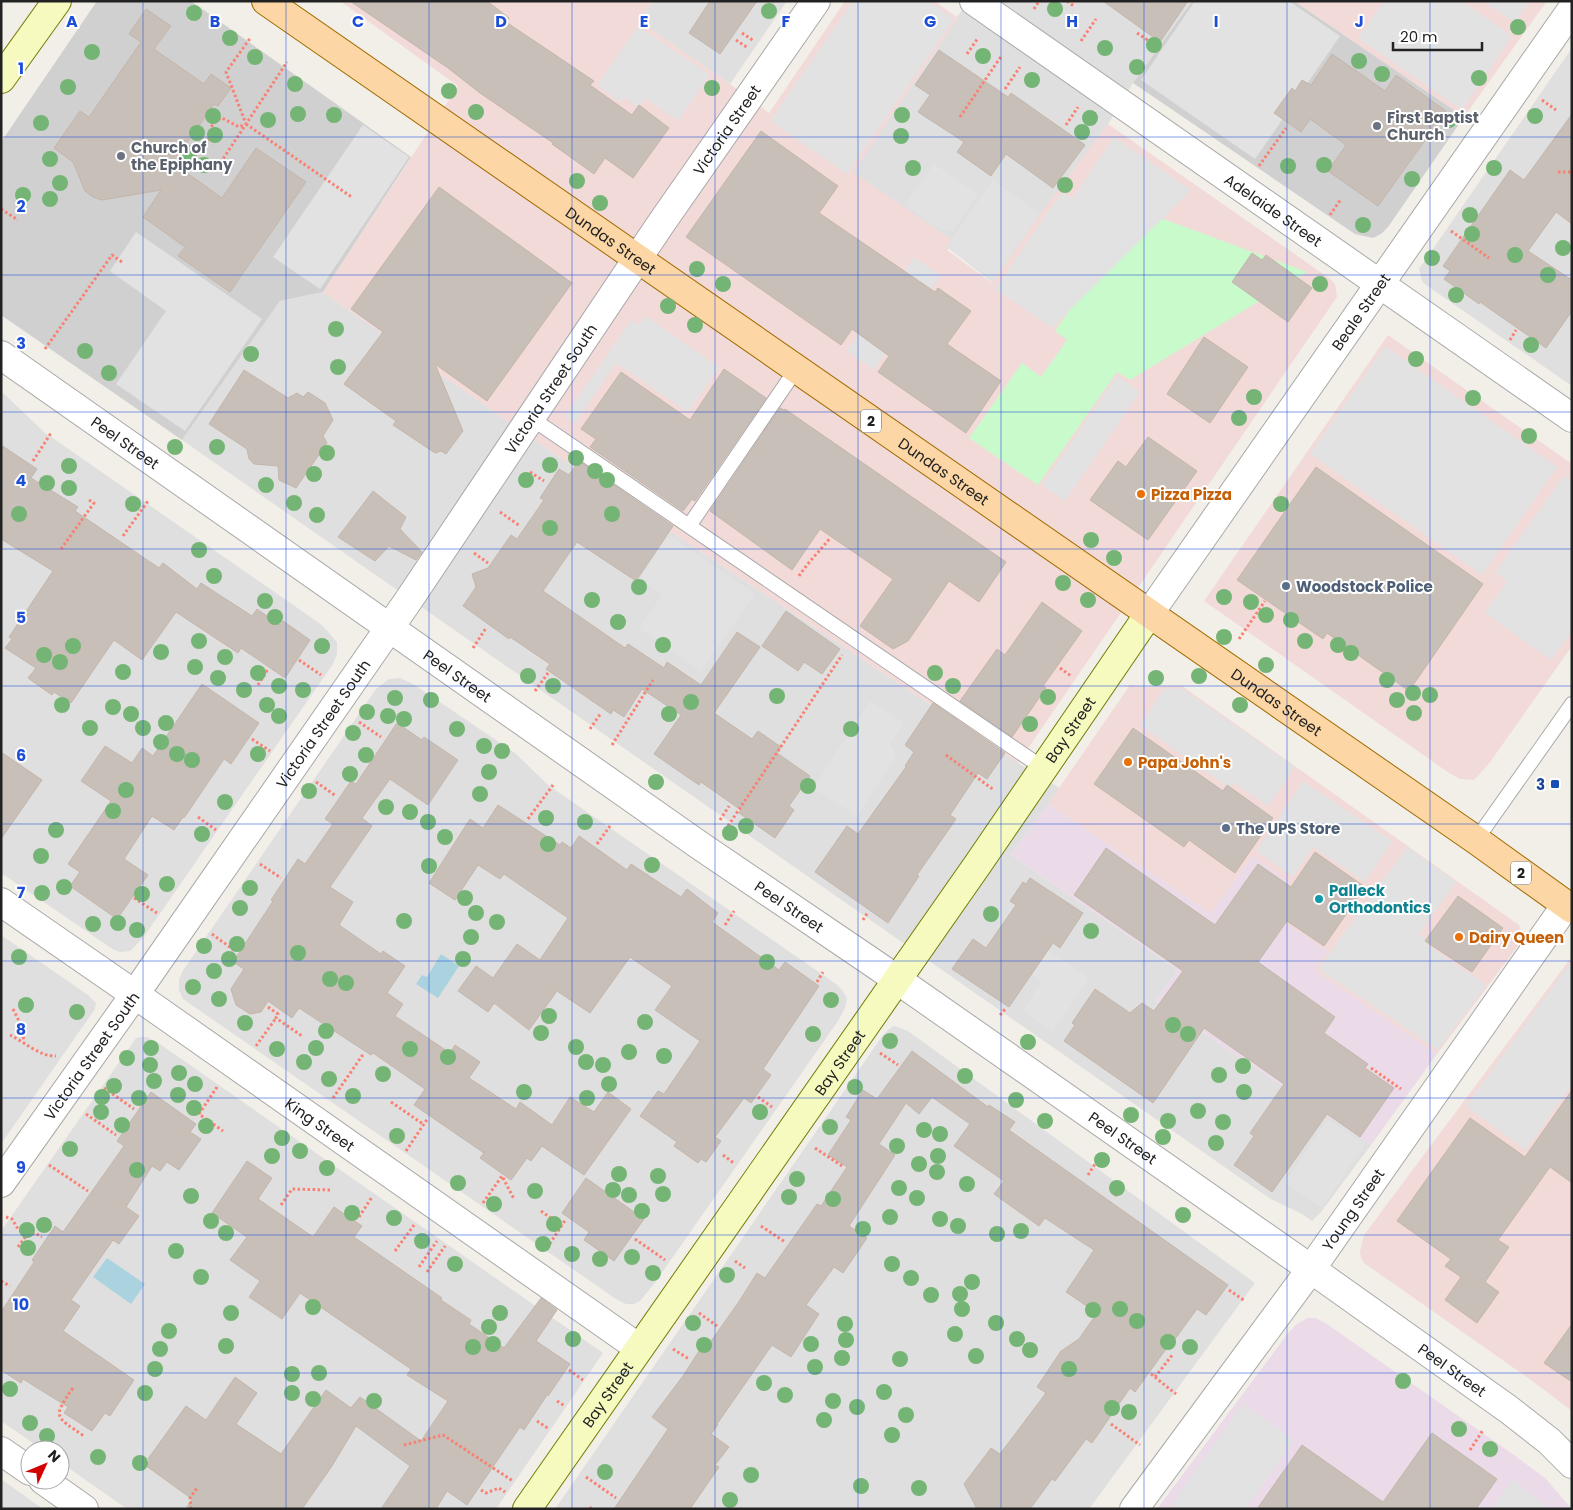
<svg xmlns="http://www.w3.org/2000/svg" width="1573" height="1510" font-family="Poppins,sans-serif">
<rect width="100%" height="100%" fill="#f2efe9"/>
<path fill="#e0dfdf" d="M653 1H787L730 84 639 21Z
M968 1H1192L1133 83 1108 124 993 283 852 172Z
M1572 48V386L1426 285 1422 281 1419 269Z
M323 292 550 451 1018 763 1060 788 1011 855 1178 970 1155 1001 1371 1145 1321 1212 1312 1221 1302 1214 1269 1198 182 440 280 301Z
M1 391 44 432 322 625 337 642V654L333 664 143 938 130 951 120 952 114 950 1 873Z
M400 678 413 684 515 753 548 785 836 984 842 990 847 998 845 1008 838 1021 654 1284 640 1301 634 1304H626L616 1299 183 999 179 990V980L182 972 376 689 389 679Z
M1 935 88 995 96 1003 95 1009 1 1144Z
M894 1026 908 1031 1255 1283 1089 1509H555L883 1035 889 1029Z
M141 1037H147L157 1042 603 1353 496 1509H127L60 1462V1450H43L1 1421V1231L136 1038Z
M1 1479 43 1509H1Z"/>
<path fill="#f2dad9" d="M340 1H653L639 21 730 84 769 113 845 1H934L958 18 853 172 953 241 947 250 992 283 1040 214 1108 124 1329 278 1335 284 1337 297 1018 763 550 451 323 292 458 86Z
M1294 1H1547L1464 117Z
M1388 335 1572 464V646L1488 765 1474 780 1460 779 1449 773 1204 601Z
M1130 685 1144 687 1182 686 1519 925 1522 934 1520 943 1437 1054 1314 970 1271 913 1252 856 1211 913 1048 804Z
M1570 959 1572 960V1411L1531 1380 1364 1263 1361 1258 1360 1251 1364 1235Z"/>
<path fill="#ebdbe8" d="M1048 804 1211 913 1252 856 1291 883 1271 913 1328 951 1314 970 1437 1054 1371 1145 1155 1001 1178 970 1011 855Z
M1308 1318H1315L1324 1322 1514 1455 1545 1478 1572 1509H1157L1289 1332 1298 1323Z"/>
<path fill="#d0d0d0" d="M97 1H191L411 157 323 292 280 301 182 440 1 315V142Z
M1192 1H1294L1464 117 1388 227 1381 234 1373 238 1355 234 1133 83Z"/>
<path fill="#c8facc" d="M1139 210 1307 272 1130 380 1117 372 1038 485 969 438 1022 363 1041 377 1067 340 1055 331Z"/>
<path fill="#e2e2e2" d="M853 1H929L954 19 847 174 770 121Z
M1195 1H1289L1340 36 1255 159 1141 80Z
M1384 1H1462L1512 36 1462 110 1358 38Z
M1483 1H1530L1515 23Z
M638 26 710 75 678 121 645 98 638 107 624 97 620 102 597 85Z
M363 125 409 157 320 289 273 257Z
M1114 137 1191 190 1052 328 995 289 1062 192 1072 199Z
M934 164 978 194 953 231 936 227 905 205Z
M993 180 1040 214 993 280 946 247Z
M136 232 262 319 185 431 116 384 166 311 110 271Z
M914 257 941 276 874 370 847 351Z
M645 316 719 367 688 412 616 363 575 423 565 416 631 320 639 325Z
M1385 346 1557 467 1482 575 1310 454Z
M1117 376 1140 392 1065 501 1042 485Z
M1564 476 1572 481V631L1551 660 1485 613 1507 581 1495 572Z
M669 535 755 594 701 671 639 628 662 595 639 579Z
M1181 688 1295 767 1268 806 1233 783 1229 788 1140 725 1164 689Z
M870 701 904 723 890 744 896 756 857 816 813 788Z
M1303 781 1392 841 1365 882 1313 847 1293 877 1256 851Z
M1407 847 1456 882 1419 934 1428 941 1426 944 1486 985 1438 1050 1318 969Z
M1013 927 1089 978 1053 1032 1023 1011 1042 981 997 951Z
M1570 963 1572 965V1084L1526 1150 1466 1106Z
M1328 1119 1365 1144 1322 1208 1285 1183Z
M1243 1404 1294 1440 1245 1509H1168Z
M1513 1480 1550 1509H1490Z"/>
<path fill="#aad3df" d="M441 954 459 966 438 998 416 984 422 975 427 977Z
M107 1258 145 1284 131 1304 93 1277Z"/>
<path fill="#c7bfb8" stroke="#c4b6ab" d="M350 1H487L509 18 506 22 594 81 590 85 632 115 639 105 669 128 633 178 605 158 594 174 552 144 553 143 480 93 448 68Z
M710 1H757L720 54 689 33Z
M1103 1H1188L1160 42Z
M146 9 171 26 154 49 204 84 211 74 231 88 218 106 214 104 173 163 222 198 256 148 306 182 230 292 178 256 185 247 143 217 161 190 102 200 93 197 85 191 73 162 54 148 80 111 89 117 141 42 129 34Z
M939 50 1008 97 1011 93 1085 145 1053 188 1006 154 991 176 957 152 964 142 918 112 930 95 915 85Z
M1332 54 1385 91 1396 75 1446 111 1378 206 1328 171 1346 145 1310 119 1301 132 1274 113 1292 88 1295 91 1302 80 1311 85Z
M1572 114V224L1556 212 1528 251 1572 280V311L1546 348 1480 302 1479 304 1444 279 1450 271 1443 266 1510 170 1524 180Z
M761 131 838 186 819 213 935 292 938 288 971 311 947 344 1001 381 966 433 878 372 889 356 852 329 841 345 686 237Z
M439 187 572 283 487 401 435 364 463 431 446 454 441 451 435 453 393 425 396 421 344 384 383 332 351 309Z
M1252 253 1262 260 1266 255 1312 288 1288 322 1232 282Z
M1204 337 1248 367 1210 423 1167 394Z
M724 369 766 398 695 501 692 499 683 511 590 447 596 439 581 429 621 372 690 420Z
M244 370 288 398 297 393 303 397 308 392 325 403 333 420 323 436 327 443 296 488 279 480 278 466 254 464 249 459 247 449 209 424Z
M780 408 784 410 785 409 1006 562 979 602 949 581 908 641 893 649 860 626 893 579 820 529 792 570 710 511Z
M1148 437 1197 471 1148 540 1090 500 1118 461 1126 467Z
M1 445 37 469 31 478 78 507 75 511 159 568 163 563 197 589 201 583 252 616 257 609 280 625 283 621 310 640 285 678 241 648 238 653 176 612 142 660 114 640 71 703 54 692 52 695 28 678 36 668 5 648 12 639 9 637 53 571 1 539Z
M579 461 673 526 636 581 577 542 543 591 625 648 628 644 664 668 667 662 701 685 737 632 760 647 714 713 752 739 758 731 781 747 777 753 810 776 789 806 794 810 775 838 739 813 741 810 701 782 699 785 654 754 681 715 642 689 624 717 613 710 611 714 546 669 550 664 510 637 509 639 463 606 476 587 472 574 488 568 511 535 517 539 544 500 540 498 559 469 569 475Z
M1316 467 1483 584 1409 691 1327 633 1323 639 1237 580Z
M373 491 406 517 400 529 422 552 416 560 389 546 375 561 338 537Z
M1042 602 1082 631 1043 686 1046 688 1012 737 960 701 997 649 1005 655Z
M786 611 840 649 822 674 804 662 798 671 762 646Z
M202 684 259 723 231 764 224 759 184 818 183 817 174 830 152 816 124 859 148 875 117 919 70 886 80 872 68 864 111 801 81 781 105 746 132 763 142 748 153 756Z
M933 703 1005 753 987 779 978 773 950 815 956 819 917 875 919 876 888 923 815 872 847 826 858 834 906 767 905 766 914 752 905 745Z
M397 723 422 740 424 737 458 760 428 805 390 779 362 818 372 826 330 887 353 902 339 925 381 954 383 951 405 966 387 993 403 1004 395 1016 450 1053 455 1045 480 1062 469 1078 516 1109 520 1102 552 1125 570 1097 594 1112 608 1092 631 1109 584 1175 542 1146 531 1161 527 1158 511 1180 480 1158 484 1153 414 1105 425 1089 373 1053 371 1055 299 1008 292 1018 268 1001 261 1012 250 1014 236 1005 231 989 244 969 233 962 273 901 271 900 298 859 305 864 333 824 325 819 351 781 356 784Z
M1133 728 1223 791 1227 785 1273 818 1235 873 1189 840 1184 847 1094 784Z
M1 752 42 780 1 839Z
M498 805 560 845 562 842 571 848 579 836 627 870 631 864 681 897 687 889 718 913 712 922 779 970 785 962 819 986 763 1069 771 1075 751 1103 744 1098 715 1137 721 1141 706 1162 701 1159 698 1163 674 1146 677 1142 640 1116 658 1091 664 1094 700 1041 655 1010 672 986 630 957 590 1013 557 991 529 1030 494 1003 488 1012 458 991 476 966 493 978 517 944 540 960 568 918 504 874 500 879 478 865 455 900 429 883 470 819 483 828Z
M1106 848 1215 925 1258 864 1291 887 1315 852 1365 887 1324 946 1287 921 1258 962 1335 1017 1324 1033 1368 1064 1365 1068 1394 1088 1360 1137 1327 1114 1272 1192 1234 1165 1254 1136 1250 1133 1284 1084 1204 1028 1153 1103 1064 1041 1075 1025 1072 1023 1095 989 1130 1013 1142 1003 1154 1011 1183 971 1074 895Z
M1030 878 1083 913 1060 948 1053 943 1009 1007 952 969 973 939 986 948 1016 905 1010 901 1023 882 1026 884Z
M1458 896 1503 928 1472 972 1425 941Z
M912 1051 988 1107 989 1105 1015 1122 1009 1130 1228 1285 1206 1315 1197 1309 1175 1339 1174 1338 1135 1392 1130 1388 1092 1443 1086 1439 1055 1481 1052 1479 1030 1509H977L964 1484 991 1448 1000 1454 1046 1393 1037 1387 1061 1351 1079 1339 1097 1313 1066 1292 1094 1250 1045 1218 1039 1226 994 1194 1004 1181 954 1146 970 1124 932 1097 919 1114 906 1103 879 1144 895 1155 849 1226 867 1238 843 1273 834 1267 806 1305 819 1314 791 1357 772 1345 717 1424 718 1425 711 1434 729 1447 715 1465 719 1467 690 1509H614L668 1429 652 1417 683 1376 699 1351 702 1354 738 1303 757 1273 765 1278 817 1204 821 1206 847 1167 828 1155 851 1120 846 1117 863 1090 877 1099Z
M1572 1090V1183L1550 1167 1498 1240 1509 1247 1485 1282 1499 1292 1477 1323 1445 1300 1461 1277 1445 1266 1451 1259 1397 1221 1470 1118 1525 1157Z
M151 1092 196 1124 190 1132 201 1139 179 1170 167 1162 160 1171 152 1166 126 1207 139 1216 119 1244 113 1240 71 1300 80 1306 63 1331 134 1380 110 1416 105 1413 92 1431 64 1413 68 1407 23 1379 21 1383 1 1370V1312L34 1262 32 1260 55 1226 63 1232 124 1146 117 1141Z
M247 1161 272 1178 258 1199 313 1237 334 1207 362 1226 354 1237 442 1298 441 1300 471 1320 469 1324 504 1348 541 1298 557 1310 536 1341 570 1364 548 1396 547 1395 524 1430 520 1427 467 1505 447 1491 436 1509H381L410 1466 356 1426 332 1466 302 1509H186L192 1499 145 1465 150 1460 148 1459 186 1406 206 1420 235 1377 257 1393 236 1424 281 1454 326 1390 351 1408 360 1397 421 1441 448 1401 407 1375 411 1369 300 1293 282 1319 249 1297 260 1281 230 1260 247 1237 212 1213Z
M586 1178 644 1219 614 1261 584 1240 589 1232 562 1213Z
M1572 1324V1382L1544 1363Z
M1432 1433 1497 1479 1476 1509H1257L1302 1445 1383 1502Z"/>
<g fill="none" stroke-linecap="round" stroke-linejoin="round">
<defs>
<path id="lane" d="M531 418 1043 768
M689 526 797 368
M1476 840 1572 704"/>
<g id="street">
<path id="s1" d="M974 1 1572 418"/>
<path id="s2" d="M1 355 699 845 879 967 1311 1269 1508 1409 1549 1441 1572 1464"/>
<path id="s3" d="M1149 614 1572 9"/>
<path id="s4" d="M1 902 153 1007 639 1348"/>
<path id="s5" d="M1 1183 135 994 408 601 660 225 816 1"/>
<path d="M1 1451 30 1471"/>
<path d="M43 1480 84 1509"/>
<path id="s6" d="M1134 1509 1311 1269 1566 905"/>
</g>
<g id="secondary">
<path d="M1 79 57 1"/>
<path id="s7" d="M527 1509 978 864 1149 614"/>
</g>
<g id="primary">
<path id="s8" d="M266 1 1476 840 1572 909"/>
</g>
</defs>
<use href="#lane" stroke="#a9a9a9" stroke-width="16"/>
<use href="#street" stroke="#a9a9a9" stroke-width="30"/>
<use href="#secondary" stroke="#707d05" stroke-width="30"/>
<use href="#primary" stroke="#a06b00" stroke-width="30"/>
<path stroke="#fa8072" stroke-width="3" stroke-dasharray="2.5 2.5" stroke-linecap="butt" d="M1067 1 1075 7
M1034 9 1039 1
M742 33 754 41
M1137 33 1149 41
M736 40 748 48
M1081 41 1096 19
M967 54 978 38
M1005 89 1020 67
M1542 100 1556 110
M960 117 1002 55
M246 124 353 198
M1066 125 1078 107
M192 166 196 153 209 138 211 127 217 120 222 118 239 127 246 124 226 72 251 37
M1259 166 1286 128
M215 171 287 62
M1558 172H1572
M1 209 18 220
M1330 215 1341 199
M1451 231 1489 258
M1510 340 1516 330
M45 349 112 255 122 262
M33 461 51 433
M530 472 544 481
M500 512 520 526
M123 536 148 501
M61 549 94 503 89 500
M474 553 488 563
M799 576C808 562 820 551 830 538
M1239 639 1265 601
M473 648 486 628
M299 660 321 675
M1060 668 1071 676
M258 685 268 669
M535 691 548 673
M359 722 381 737
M590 729 601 713
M252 739 270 751
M612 745 653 680
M946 755 994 790
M316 782 336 796
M198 817 216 830
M528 819 553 785
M720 820 729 806
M728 826 842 655
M597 844 610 826
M260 864 281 878
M134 898 157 913
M863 920 868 912
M725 925 734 911
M212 934 235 951
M817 982 823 972
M268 1007 278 1014 276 1018 302 1036
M13 1009 22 1027 24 1042
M1000 1015 1006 1008
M10 1035C24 1042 41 1057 56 1056
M256 1046 276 1018
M880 1053 898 1065
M1371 1068 1401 1089
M217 1087 199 1114 223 1131
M104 1088 134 1109
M758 1097 772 1107
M333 1098 364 1053
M391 1102 423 1124
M86 1114 116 1135
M815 1148 842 1166
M406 1151 428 1118
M723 1155 735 1164
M49 1165 88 1191
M1088 1175 1095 1164
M1115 1196 1124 1184
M483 1203 502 1176 514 1199
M281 1205 292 1189 330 1190
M541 1211 562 1226
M6 1217 12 1219 18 1229 26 1236
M359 1217 372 1197
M761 1226 785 1242
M635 1239 665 1260
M18 1247 26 1236 35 1233 42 1237
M547 1248 566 1219
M395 1251 414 1225
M735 1261 745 1268
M419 1267 437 1241
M427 1272 445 1246
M1 1281 10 1286
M1229 1290 1245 1301
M699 1313 717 1326
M673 1349 689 1359
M569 1370 583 1380
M1151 1374 1176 1394
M1155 1377 1173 1354
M73 1388C52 1418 55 1416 84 1436
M557 1401 565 1406
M537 1421 549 1429
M1111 1424 1140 1445
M404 1445 443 1435 513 1481
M1470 1450 1483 1430
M586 1477 616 1498
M481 1490 486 1493 499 1488 505 1492
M191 1509 190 1498 197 1488
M590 1509 592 1506"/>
<use href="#lane" stroke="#fff" stroke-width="14"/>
<use href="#street" stroke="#fff" stroke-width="28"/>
<use href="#secondary" stroke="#f7fabf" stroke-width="28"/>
<use href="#primary" stroke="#fcd6a4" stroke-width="28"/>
</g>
<g fill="#74b475">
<circle cx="1055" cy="9" r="8"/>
<circle cx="769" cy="11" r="8"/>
<circle cx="194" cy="13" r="8"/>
<circle cx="1518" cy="27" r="8"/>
<circle cx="230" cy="38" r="8"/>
<circle cx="1154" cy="45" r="8"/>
<circle cx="1105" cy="48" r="8"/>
<circle cx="92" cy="52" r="8"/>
<circle cx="983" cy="56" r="8"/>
<circle cx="255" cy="57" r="8"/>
<circle cx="1359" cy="61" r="8"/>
<circle cx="1137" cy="67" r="8"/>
<circle cx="1382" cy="74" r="8"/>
<circle cx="1479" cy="78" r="8"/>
<circle cx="1032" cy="80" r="8"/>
<circle cx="295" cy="84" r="8"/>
<circle cx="68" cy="87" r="8"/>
<circle cx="712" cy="88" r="8"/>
<circle cx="449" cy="91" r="8"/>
<circle cx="476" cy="112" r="8"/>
<circle cx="298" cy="114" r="8"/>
<circle cx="334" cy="115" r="8"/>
<circle cx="902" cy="115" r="8"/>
<circle cx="213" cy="116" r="8"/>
<circle cx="1535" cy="116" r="8"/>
<circle cx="1090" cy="118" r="8"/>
<circle cx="268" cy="120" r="8"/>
<circle cx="1449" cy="120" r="8"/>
<circle cx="41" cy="123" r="8"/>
<circle cx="1082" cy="132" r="8"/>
<circle cx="197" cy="133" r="8"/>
<circle cx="215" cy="135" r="8"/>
<circle cx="901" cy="136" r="8"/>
<circle cx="189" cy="153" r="8"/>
<circle cx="50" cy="159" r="8"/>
<circle cx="204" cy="165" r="8"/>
<circle cx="1324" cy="165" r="8"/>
<circle cx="1288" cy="166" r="8"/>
<circle cx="913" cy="168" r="8"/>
<circle cx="1494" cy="168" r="8"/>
<circle cx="1412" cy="179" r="8"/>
<circle cx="577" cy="181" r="8"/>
<circle cx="60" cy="183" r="8"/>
<circle cx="1065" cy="185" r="8"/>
<circle cx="23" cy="195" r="8"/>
<circle cx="50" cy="199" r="8"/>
<circle cx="600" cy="203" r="8"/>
<circle cx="1470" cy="215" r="8"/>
<circle cx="1363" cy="225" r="8"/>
<circle cx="1472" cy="234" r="8"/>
<circle cx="1563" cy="248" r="8"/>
<circle cx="1515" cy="255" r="8"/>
<circle cx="1432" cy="258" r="8"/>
<circle cx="697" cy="269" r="8"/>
<circle cx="1548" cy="275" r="8"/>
<circle cx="723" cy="284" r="8"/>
<circle cx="1320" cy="284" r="8"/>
<circle cx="1456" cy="295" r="8"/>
<circle cx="668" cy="306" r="8"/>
<circle cx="695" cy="325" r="8"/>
<circle cx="336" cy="329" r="8"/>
<circle cx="1531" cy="345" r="8"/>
<circle cx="85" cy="351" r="8"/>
<circle cx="251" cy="354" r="8"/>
<circle cx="1416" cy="359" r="8"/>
<circle cx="338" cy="367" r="8"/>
<circle cx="109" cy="373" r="8"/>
<circle cx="1254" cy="397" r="8"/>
<circle cx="1473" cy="398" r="8"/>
<circle cx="1239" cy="418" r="8"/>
<circle cx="1529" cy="436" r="8"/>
<circle cx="175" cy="447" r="8"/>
<circle cx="217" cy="447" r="8"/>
<circle cx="327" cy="453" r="8"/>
<circle cx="576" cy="458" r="8"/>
<circle cx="550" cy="465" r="8"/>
<circle cx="69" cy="466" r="8"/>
<circle cx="595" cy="471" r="8"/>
<circle cx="314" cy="474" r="8"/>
<circle cx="526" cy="480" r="8"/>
<circle cx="607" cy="480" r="8"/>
<circle cx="47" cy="483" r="8"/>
<circle cx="266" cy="485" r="8"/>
<circle cx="69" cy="488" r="8"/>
<circle cx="294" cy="503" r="8"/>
<circle cx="133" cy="504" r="8"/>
<circle cx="1281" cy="504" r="8"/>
<circle cx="19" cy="514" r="8"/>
<circle cx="612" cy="514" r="8"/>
<circle cx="317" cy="515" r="8"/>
<circle cx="550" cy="528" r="8"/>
<circle cx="1091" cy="540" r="8"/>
<circle cx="199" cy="550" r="8"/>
<circle cx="1114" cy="558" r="8"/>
<circle cx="214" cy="576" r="8"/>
<circle cx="1063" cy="583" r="8"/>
<circle cx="639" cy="587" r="8"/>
<circle cx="1224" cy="597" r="8"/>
<circle cx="592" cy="600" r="8"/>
<circle cx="1088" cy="600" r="8"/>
<circle cx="265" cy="601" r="8"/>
<circle cx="1251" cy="602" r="8"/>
<circle cx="1266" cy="615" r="8"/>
<circle cx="275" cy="617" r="8"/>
<circle cx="1291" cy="620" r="8"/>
<circle cx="618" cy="622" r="8"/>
<circle cx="1224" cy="637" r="8"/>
<circle cx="199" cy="641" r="8"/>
<circle cx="1305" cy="641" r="8"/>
<circle cx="663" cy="645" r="8"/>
<circle cx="1338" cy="645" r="8"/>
<circle cx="73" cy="646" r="8"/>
<circle cx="322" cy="646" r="8"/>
<circle cx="161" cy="652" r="8"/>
<circle cx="1351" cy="653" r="8"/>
<circle cx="44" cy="655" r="8"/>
<circle cx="225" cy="657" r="8"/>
<circle cx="60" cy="662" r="8"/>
<circle cx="1266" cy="665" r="8"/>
<circle cx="195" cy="667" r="8"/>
<circle cx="123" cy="672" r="8"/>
<circle cx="258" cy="673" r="8"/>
<circle cx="935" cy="673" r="8"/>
<circle cx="528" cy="676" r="8"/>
<circle cx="1199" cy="676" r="8"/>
<circle cx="218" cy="678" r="8"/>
<circle cx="1156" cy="678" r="8"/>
<circle cx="1387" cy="680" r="8"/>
<circle cx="279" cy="686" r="8"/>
<circle cx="553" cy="686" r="8"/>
<circle cx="953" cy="686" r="8"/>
<circle cx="244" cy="690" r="8"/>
<circle cx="303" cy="690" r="8"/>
<circle cx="1413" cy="693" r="8"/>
<circle cx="1430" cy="695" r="8"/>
<circle cx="777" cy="696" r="8"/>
<circle cx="1048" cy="697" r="8"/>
<circle cx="395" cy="698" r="8"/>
<circle cx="431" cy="700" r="8"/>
<circle cx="1397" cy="700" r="8"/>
<circle cx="691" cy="702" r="8"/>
<circle cx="62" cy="705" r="8"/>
<circle cx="267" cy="705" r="8"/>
<circle cx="1240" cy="705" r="8"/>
<circle cx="113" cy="707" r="8"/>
<circle cx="367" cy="712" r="8"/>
<circle cx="1414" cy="713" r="8"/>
<circle cx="131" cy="714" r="8"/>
<circle cx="669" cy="714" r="8"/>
<circle cx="279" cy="716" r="8"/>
<circle cx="388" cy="716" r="8"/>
<circle cx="404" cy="719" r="8"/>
<circle cx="166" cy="723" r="8"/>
<circle cx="1030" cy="724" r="8"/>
<circle cx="90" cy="728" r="8"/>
<circle cx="143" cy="728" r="8"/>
<circle cx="457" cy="729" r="8"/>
<circle cx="851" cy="729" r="8"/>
<circle cx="353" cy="733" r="8"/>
<circle cx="161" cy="742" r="8"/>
<circle cx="484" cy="746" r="8"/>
<circle cx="502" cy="751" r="8"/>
<circle cx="177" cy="754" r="8"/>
<circle cx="258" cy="754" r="8"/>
<circle cx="366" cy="755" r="8"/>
<circle cx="192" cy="760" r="8"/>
<circle cx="489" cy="772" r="8"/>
<circle cx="350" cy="774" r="8"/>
<circle cx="656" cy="782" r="8"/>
<circle cx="808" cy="786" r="8"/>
<circle cx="126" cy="790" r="8"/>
<circle cx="309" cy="791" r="8"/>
<circle cx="480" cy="794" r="8"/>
<circle cx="225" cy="802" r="8"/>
<circle cx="386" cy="807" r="8"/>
<circle cx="113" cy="811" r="8"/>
<circle cx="410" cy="812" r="8"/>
<circle cx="546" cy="818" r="8"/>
<circle cx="428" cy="822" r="8"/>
<circle cx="585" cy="822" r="8"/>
<circle cx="746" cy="826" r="8"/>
<circle cx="56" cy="830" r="8"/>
<circle cx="730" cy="833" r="8"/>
<circle cx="202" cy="834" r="8"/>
<circle cx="445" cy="837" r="8"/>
<circle cx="548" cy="844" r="8"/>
<circle cx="41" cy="856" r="8"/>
<circle cx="652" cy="865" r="8"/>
<circle cx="429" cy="866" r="8"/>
<circle cx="167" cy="884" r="8"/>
<circle cx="64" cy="887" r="8"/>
<circle cx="250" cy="888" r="8"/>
<circle cx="42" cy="893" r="8"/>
<circle cx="142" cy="894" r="8"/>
<circle cx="465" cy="898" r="8"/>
<circle cx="240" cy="908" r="8"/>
<circle cx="476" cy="913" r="8"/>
<circle cx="991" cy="914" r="8"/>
<circle cx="404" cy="921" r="8"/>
<circle cx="497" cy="922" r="8"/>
<circle cx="118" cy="923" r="8"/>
<circle cx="93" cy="924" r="8"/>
<circle cx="137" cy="930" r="8"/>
<circle cx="1091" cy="931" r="8"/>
<circle cx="471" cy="937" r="8"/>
<circle cx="237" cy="944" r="8"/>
<circle cx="204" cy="946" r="8"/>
<circle cx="298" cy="953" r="8"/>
<circle cx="19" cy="957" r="8"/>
<circle cx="229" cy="959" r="8"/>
<circle cx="463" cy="959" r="8"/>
<circle cx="767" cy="962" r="8"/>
<circle cx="214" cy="971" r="8"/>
<circle cx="330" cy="979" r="8"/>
<circle cx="346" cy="983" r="8"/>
<circle cx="193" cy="987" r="8"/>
<circle cx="219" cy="999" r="8"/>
<circle cx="831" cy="1000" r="8"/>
<circle cx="26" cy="1005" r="8"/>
<circle cx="77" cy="1012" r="8"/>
<circle cx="549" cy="1016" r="8"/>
<circle cx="645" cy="1022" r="8"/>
<circle cx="245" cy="1023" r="8"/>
<circle cx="1173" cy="1025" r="8"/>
<circle cx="326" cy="1031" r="8"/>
<circle cx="541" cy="1033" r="8"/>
<circle cx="813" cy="1034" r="8"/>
<circle cx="1188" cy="1034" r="8"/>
<circle cx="890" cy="1041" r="8"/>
<circle cx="1028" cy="1042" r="8"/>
<circle cx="576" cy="1047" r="8"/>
<circle cx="151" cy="1048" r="8"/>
<circle cx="316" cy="1048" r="8"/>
<circle cx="277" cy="1049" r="8"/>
<circle cx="410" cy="1049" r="8"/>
<circle cx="629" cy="1052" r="8"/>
<circle cx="664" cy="1056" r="8"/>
<circle cx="448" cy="1057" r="8"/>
<circle cx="127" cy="1058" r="8"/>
<circle cx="304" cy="1062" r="8"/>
<circle cx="586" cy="1062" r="8"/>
<circle cx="150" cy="1065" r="8"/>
<circle cx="603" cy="1065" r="8"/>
<circle cx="1243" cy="1066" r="8"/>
<circle cx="179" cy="1073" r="8"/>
<circle cx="383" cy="1074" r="8"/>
<circle cx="1219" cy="1075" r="8"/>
<circle cx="965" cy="1076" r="8"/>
<circle cx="329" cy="1079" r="8"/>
<circle cx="154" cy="1081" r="8"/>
<circle cx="195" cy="1084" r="8"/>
<circle cx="609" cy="1084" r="8"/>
<circle cx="114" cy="1086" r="8"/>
<circle cx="855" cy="1087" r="8"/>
<circle cx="524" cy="1092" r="8"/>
<circle cx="1244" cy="1092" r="8"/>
<circle cx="178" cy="1095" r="8"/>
<circle cx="353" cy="1096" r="8"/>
<circle cx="102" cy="1097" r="8"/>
<circle cx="139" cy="1098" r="8"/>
<circle cx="587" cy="1098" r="8"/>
<circle cx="1016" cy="1100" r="8"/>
<circle cx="194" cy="1108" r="8"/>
<circle cx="1198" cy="1111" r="8"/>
<circle cx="101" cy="1112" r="8"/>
<circle cx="760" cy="1112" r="8"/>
<circle cx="1131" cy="1115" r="8"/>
<circle cx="1045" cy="1121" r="8"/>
<circle cx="1168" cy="1121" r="8"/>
<circle cx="1223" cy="1122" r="8"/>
<circle cx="122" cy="1125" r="8"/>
<circle cx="206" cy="1126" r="8"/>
<circle cx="830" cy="1127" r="8"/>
<circle cx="924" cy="1130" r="8"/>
<circle cx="940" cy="1134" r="8"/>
<circle cx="397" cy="1136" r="8"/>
<circle cx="1163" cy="1137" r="8"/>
<circle cx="282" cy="1138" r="8"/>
<circle cx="1216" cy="1143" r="8"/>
<circle cx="897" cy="1146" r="8"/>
<circle cx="70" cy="1149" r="8"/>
<circle cx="300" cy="1151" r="8"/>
<circle cx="272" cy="1156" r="8"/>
<circle cx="938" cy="1156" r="8"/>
<circle cx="1102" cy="1160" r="8"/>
<circle cx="919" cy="1164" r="8"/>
<circle cx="327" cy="1168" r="8"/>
<circle cx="137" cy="1170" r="8"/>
<circle cx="937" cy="1172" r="8"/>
<circle cx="619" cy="1174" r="8"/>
<circle cx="658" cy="1176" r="8"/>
<circle cx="797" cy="1179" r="8"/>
<circle cx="458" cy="1183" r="8"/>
<circle cx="967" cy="1184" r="8"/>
<circle cx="899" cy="1188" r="8"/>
<circle cx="1117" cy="1188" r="8"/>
<circle cx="613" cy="1190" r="8"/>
<circle cx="535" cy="1191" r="8"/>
<circle cx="663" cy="1194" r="8"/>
<circle cx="629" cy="1195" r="8"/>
<circle cx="191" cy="1196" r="8"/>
<circle cx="789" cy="1197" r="8"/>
<circle cx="917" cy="1198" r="8"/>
<circle cx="833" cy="1199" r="8"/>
<circle cx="494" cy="1204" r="8"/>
<circle cx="642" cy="1211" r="8"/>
<circle cx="352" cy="1213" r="8"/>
<circle cx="1183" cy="1215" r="8"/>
<circle cx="890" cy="1217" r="8"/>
<circle cx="394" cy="1218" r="8"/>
<circle cx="940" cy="1219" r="8"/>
<circle cx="211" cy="1221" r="8"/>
<circle cx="554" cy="1224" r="8"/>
<circle cx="44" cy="1225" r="8"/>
<circle cx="958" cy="1226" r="8"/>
<circle cx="863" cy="1229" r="8"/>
<circle cx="27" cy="1230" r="8"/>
<circle cx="1021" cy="1231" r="8"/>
<circle cx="226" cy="1233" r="8"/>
<circle cx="997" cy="1234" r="8"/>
<circle cx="422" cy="1241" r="8"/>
<circle cx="543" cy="1244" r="8"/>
<circle cx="28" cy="1248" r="8"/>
<circle cx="176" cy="1251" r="8"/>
<circle cx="572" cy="1254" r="8"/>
<circle cx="632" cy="1257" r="8"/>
<circle cx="600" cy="1259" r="8"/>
<circle cx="455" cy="1264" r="8"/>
<circle cx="892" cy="1264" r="8"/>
<circle cx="653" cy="1273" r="8"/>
<circle cx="727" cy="1275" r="8"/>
<circle cx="201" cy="1277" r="8"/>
<circle cx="911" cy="1278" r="8"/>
<circle cx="972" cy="1282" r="8"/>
<circle cx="960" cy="1294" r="8"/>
<circle cx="931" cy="1295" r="8"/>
<circle cx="313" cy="1307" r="8"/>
<circle cx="962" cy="1309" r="8"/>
<circle cx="1120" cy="1309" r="8"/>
<circle cx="1093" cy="1310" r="8"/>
<circle cx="231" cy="1313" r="8"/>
<circle cx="500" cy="1313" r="8"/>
<circle cx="1137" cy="1321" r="8"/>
<circle cx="693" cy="1323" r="8"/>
<circle cx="996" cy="1323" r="8"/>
<circle cx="845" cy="1324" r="8"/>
<circle cx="489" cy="1327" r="8"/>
<circle cx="169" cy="1331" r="8"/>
<circle cx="955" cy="1334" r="8"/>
<circle cx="573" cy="1339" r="8"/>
<circle cx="1017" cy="1339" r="8"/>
<circle cx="846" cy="1340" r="8"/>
<circle cx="1168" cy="1342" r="8"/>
<circle cx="493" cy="1344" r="8"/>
<circle cx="811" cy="1344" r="8"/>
<circle cx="704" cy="1345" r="8"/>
<circle cx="226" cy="1346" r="8"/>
<circle cx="473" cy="1347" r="8"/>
<circle cx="1190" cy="1347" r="8"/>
<circle cx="160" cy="1349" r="8"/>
<circle cx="1030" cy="1350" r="8"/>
<circle cx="976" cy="1356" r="8"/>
<circle cx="842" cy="1358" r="8"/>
<circle cx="900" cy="1359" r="8"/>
<circle cx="815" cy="1367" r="8"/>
<circle cx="155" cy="1369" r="8"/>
<circle cx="1069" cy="1369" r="8"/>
<circle cx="319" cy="1373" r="8"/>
<circle cx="292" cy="1374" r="8"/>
<circle cx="1403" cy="1381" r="8"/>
<circle cx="764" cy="1383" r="8"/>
<circle cx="10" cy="1389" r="8"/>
<circle cx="884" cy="1392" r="8"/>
<circle cx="145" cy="1393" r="8"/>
<circle cx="292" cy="1393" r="8"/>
<circle cx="785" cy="1395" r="8"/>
<circle cx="313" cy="1399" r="8"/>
<circle cx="374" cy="1401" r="8"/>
<circle cx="833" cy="1401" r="8"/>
<circle cx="857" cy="1407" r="8"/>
<circle cx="1112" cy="1408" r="8"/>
<circle cx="1129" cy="1412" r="8"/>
<circle cx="906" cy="1415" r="8"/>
<circle cx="824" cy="1420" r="8"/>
<circle cx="30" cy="1423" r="8"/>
<circle cx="1459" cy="1429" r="8"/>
<circle cx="892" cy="1435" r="8"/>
<circle cx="47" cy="1436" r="8"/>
<circle cx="1490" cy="1449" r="8"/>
<circle cx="98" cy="1457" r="8"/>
<circle cx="140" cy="1463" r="8"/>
<circle cx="605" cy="1472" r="8"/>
<circle cx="751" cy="1475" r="8"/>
<circle cx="861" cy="1486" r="8"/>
<circle cx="919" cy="1488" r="8"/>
<circle cx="730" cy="1500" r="8"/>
</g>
<path fill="none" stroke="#1d4ed8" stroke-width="1" stroke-opacity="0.55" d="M143 1V1509M286 1V1509M429 1V1509M572 1V1509M715 1V1509M858 1V1509M1001 1V1509M1144 1V1509M1287 1V1509M1430 1V1509M1 137H1572M1 275H1572M1 412H1572M1 549H1572M1 686H1572M1 824H1572M1 961H1572M1 1098H1572M1 1235H1572M1 1373H1572"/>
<g fill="#6b7280" stroke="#fff" stroke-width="2">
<circle cx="1377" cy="126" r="5"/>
<circle cx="121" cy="156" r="5"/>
</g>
<g fill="#e8710a" stroke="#fff" stroke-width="2">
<circle cx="1141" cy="494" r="5"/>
<circle cx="1128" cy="762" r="5"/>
<circle cx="1459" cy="937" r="5"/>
</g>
<g fill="#5c6f8a" stroke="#fff" stroke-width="2">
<circle cx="1286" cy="586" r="5"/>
<circle cx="1226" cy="828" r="5"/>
</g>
<rect fill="#1a4fb4" stroke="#fff" stroke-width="2" x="1550" y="779" width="10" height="10" rx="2.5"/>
<circle fill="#0f9aa8" stroke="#fff" stroke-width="2" cx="1319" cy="899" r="5"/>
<g text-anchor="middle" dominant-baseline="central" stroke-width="4" stroke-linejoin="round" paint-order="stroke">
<g fill="#fff" stroke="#646464" stroke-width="1">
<rect x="861" y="409.5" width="20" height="23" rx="4"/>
<rect x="1511" y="861.5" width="20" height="23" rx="4"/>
</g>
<g font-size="14" font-weight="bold" fill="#222">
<text x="871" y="421">2</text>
<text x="1521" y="873">2</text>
</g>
<g font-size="15" font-weight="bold" fill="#5b616d" stroke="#fff" text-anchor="start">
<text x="1387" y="117">First Baptist<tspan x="1387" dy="17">Church</tspan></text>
<text x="131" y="147">Church of<tspan x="131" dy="17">the Epiphany</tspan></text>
</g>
<g font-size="15" fill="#222" stroke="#fff">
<text stroke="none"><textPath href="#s5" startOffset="1279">Victoria Street</textPath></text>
<text stroke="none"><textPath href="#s1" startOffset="365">Adelaide Street</textPath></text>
<text stroke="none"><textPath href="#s8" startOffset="420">Dundas Street</textPath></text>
<text stroke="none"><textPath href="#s3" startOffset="369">Beale Street</textPath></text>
<text stroke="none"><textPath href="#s5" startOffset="966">Victoria Street South</textPath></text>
<text stroke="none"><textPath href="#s2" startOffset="152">Peel Street</textPath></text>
<text stroke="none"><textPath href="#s8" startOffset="825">Dundas Street</textPath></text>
<text stroke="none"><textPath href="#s2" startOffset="558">Peel Street</textPath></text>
<text stroke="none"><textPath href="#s8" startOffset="1230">Dundas Street</textPath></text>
<text stroke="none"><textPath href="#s5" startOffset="561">Victoria Street South</textPath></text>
<text stroke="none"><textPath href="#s7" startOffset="950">Bay Street</textPath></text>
<text stroke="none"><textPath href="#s2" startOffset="962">Peel Street</textPath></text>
<text stroke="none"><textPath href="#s5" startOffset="156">Victoria Street South</textPath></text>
<text stroke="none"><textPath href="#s7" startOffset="545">Bay Street</textPath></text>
<text stroke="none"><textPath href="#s4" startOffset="389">King Street</textPath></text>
<text stroke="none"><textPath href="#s2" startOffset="1368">Peel Street</textPath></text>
<text stroke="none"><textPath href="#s6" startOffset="371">Young Street</textPath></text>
<text stroke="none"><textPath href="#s2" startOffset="1771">Peel Street</textPath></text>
<text stroke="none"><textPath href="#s7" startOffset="140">Bay Street</textPath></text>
</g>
<g font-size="15" font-weight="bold" fill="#c56008" stroke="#fff" text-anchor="start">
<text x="1151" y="494">Pizza Pizza</text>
<text x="1138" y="762">Papa John's</text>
<text x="1469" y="937">Dairy Queen</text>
</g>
<g font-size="15" font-weight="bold" fill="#4e5e75" stroke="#fff" text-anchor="start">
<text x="1296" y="586">Woodstock Police</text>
<text x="1236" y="828">The UPS Store</text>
</g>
<g font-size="15" font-weight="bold" fill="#164399" stroke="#fff" text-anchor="end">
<text x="1545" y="784">3</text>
</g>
<g font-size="15" font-weight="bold" fill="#0d838f" stroke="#fff" text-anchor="start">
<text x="1329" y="890">Palleck<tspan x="1329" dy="17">Orthodontics</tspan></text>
</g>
</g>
<g font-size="16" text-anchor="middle" font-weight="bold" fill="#1d4ed8" stroke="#fff" stroke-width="4" stroke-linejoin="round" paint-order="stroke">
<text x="72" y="27">A</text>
<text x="215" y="27">B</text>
<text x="358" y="27">C</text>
<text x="501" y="27">D</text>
<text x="644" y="27">E</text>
<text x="786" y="27">F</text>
<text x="930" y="27">G</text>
<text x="1072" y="27">H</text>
<text x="1216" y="27">I</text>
<text x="1359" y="27">J</text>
<text x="21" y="74">1</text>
<text x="21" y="212">2</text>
<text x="21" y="349">3</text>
<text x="21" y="486">4</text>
<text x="21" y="623">5</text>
<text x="21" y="761">6</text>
<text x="21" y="898">7</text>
<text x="21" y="1035">8</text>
<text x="21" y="1173">9</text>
<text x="21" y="1310">10</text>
</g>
<rect width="1573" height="1510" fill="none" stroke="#222222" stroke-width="5"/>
<g transform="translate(45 1465) rotate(46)"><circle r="24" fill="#ffffff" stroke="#a7a7a7"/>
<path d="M0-4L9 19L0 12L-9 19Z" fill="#d40000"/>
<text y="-8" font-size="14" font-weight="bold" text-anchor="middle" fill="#222222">N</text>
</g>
<path d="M1393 42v8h89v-8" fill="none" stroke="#222222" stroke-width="2.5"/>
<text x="1400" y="42" font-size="15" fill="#222222" stroke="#ffffff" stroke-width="4" paint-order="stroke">20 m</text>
</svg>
